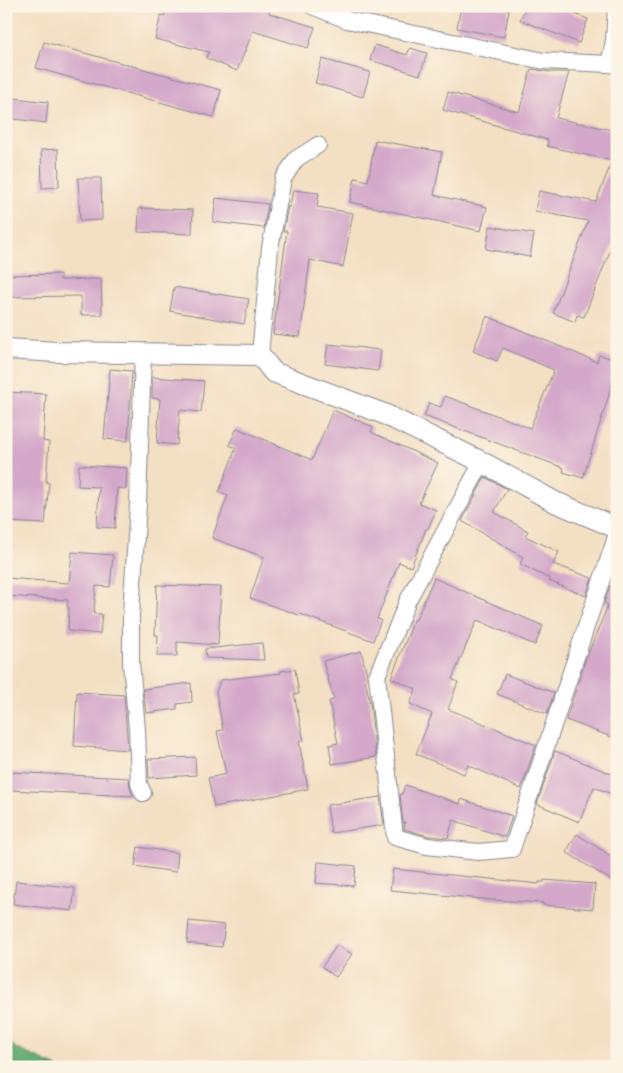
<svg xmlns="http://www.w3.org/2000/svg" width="623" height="1073" font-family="Mynerve,sans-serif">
<rect width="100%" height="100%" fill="#fcf5e5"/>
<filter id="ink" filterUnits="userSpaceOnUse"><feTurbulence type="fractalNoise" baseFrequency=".02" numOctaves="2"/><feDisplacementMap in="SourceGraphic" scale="10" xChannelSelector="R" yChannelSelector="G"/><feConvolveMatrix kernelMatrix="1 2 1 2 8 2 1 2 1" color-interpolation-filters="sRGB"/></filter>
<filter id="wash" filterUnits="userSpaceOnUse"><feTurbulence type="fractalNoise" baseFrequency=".0096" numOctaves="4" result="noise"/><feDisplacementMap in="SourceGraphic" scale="20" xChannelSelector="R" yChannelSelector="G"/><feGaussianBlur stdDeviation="1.12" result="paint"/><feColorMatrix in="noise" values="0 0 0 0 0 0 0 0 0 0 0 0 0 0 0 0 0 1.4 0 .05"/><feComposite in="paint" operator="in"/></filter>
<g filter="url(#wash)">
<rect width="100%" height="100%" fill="#f3dfc2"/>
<path fill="#65ac72" stroke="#406e68" d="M6 1039 17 1049 58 1067H6Z"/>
<g id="blocks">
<path fill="#d4a8ca" d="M168 6H271L269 13 315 27 308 48 253 31 237 71 206 58 209 52 155 39 161 15 164 16Z
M461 6H488L509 10 504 37 457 28Z
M526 6H554L588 19 579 43 520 20Z
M44 42 221 90 214 117 36 68Z
M375 45 407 55 410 48 427 53 420 75 370 60Z
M322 59 370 72 363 97 315 83Z
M531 69 551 72H569L556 118 617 131V233L584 317 577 315 575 322 553 313 588 221 535 211 539 191 596 202 612 161 547 146 548 140 443 110 448 92 519 112Z
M6 97 48 102 46 123 6 118Z
M375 140 442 152 434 195 487 207 481 231 350 202 355 178 368 181Z
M58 149 59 187 42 188 41 150Z
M78 178H101L102 220 80 221Z
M293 190 319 193 317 207 353 213 343 267 310 260 300 337 273 334 287 231H283L288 206 290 207Z
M216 198 268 204 264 228 213 222Z
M139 208 193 210 192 234 138 232Z
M490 226 534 234 530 257 486 249Z
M60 274V280L101 279 102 315H81V296L6 297V275Z
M174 287 249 299 244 324 170 311Z
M487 316 597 362 599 355 617 360V369L583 478 563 472 564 468 424 416 429 403 441 407 445 396 530 428 554 370 503 348 497 361 473 351Z
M328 344 381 350 378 371 325 364Z
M110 369 132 371 128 441 104 439Z
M152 377 204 381 201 412 180 410 177 445 157 443 160 399 152 398Z
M6 392 46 394 43 441 49 442 46 482 49 483 45 524 6 522Z
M333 410 373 427 371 432 438 463 419 503 436 510 428 529H426L411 567 399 562 377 619 381 620 373 641 300 614 299 615 250 598 264 557 212 538 228 495 219 492 236 448 229 445 237 428 312 460Z
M79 465 127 468 126 489 117 488 115 528 97 527 99 487 78 486Z
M485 477 507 489 494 512 528 531 525 536 559 552 553 564 592 578 586 596 549 581 550 579 520 564 523 557 462 521Z
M72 552 113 555 110 587 96 586 94 614H102L100 634 68 631 69 607H67L68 600 6 596V578L69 583Z
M434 578 543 626 535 645 477 620 452 679 458 682 448 709 536 745 521 789 468 765 464 774 416 754 432 714 410 704 416 689 391 678 414 620H416Z
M616 584H617V739L566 720 585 661 608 605 604 603 610 586 614 587Z
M157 585 221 587 218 645 177 642V656H157L158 635H155Z
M262 643 264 660 206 658 205 649Z
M361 651 367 674V679L365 680 370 703 376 757 332 764 329 745 338 743 329 701 334 700 323 661Z
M295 669 299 694H294L304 741 299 742 308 789 214 807 208 778 226 774 217 731 223 730 216 692 220 680 281 673V671Z
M505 674 554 693 547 714 497 694Z
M191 683 192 702 177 704V709L146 713 143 689Z
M77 692 124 695 128 750 74 746Z
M555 751 617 776V796L594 787 579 822 537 804Z
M195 757 196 775 149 778 148 759Z
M10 772 129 778 130 788 133 796 9 790Z
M405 785 460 804 461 799 512 816 505 837 453 820 448 838 429 836 404 829 405 822 403 823 400 794H402Z
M380 797 384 825 331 833 327 805Z
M577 834 617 860V884L566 852Z
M138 847 178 853 176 872 135 866Z
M318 862 356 866 354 886 316 883Z
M393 869 539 884V882H544V880L595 884 593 909 543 905V903L493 900 390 890Z
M16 881 75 888 72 911 13 904Z
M189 921 225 925 222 947 187 943Z
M337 945 352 954 336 977 322 967Z"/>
</g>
</g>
<g filter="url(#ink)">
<use href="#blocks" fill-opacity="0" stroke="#878790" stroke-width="1"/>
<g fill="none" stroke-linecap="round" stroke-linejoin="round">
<defs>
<path id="minor" d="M312 6 347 20 544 61 609 64 617 65
M609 64 614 41 616 6
M260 355 270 248 283 179 296 159 318 145
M482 462 408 600 377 676 395 837 427 846 478 852 512 849 617 534
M143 793 139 784 137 729 131 663V614L138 505 143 353"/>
<path id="tertiary" d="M6 349 58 352 260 355 273 372 384 414 482 462 555 502 617 528"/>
</defs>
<use href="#minor" stroke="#878790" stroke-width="18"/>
<use href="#tertiary" stroke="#878790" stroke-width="22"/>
<use href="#minor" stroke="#fff" stroke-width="16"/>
<use href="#tertiary" stroke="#fff" stroke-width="20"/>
</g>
</g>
<rect width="623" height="1073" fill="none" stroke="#fcf5e5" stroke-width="25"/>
</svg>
